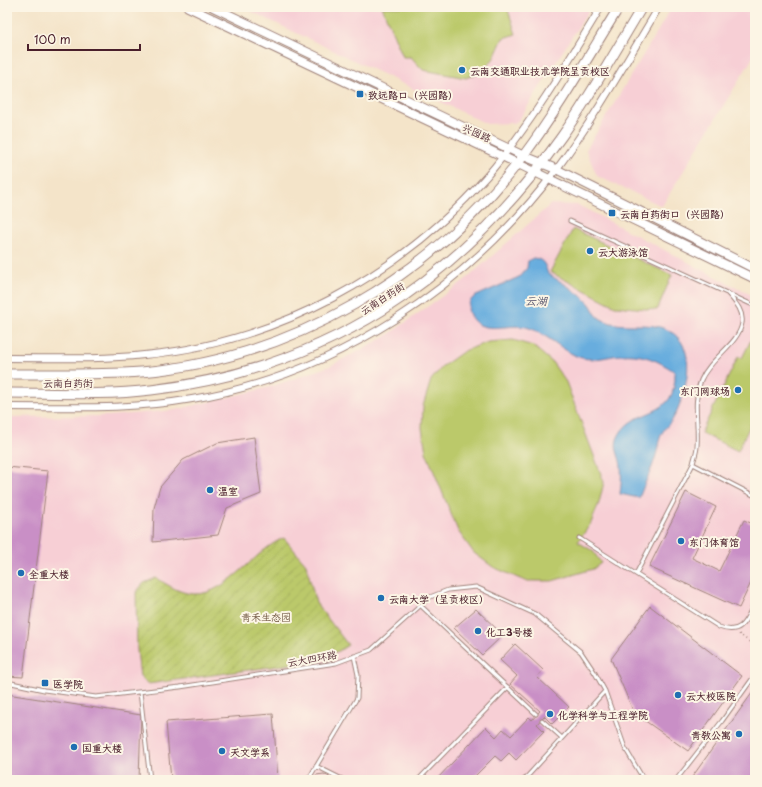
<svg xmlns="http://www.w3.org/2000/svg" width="762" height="787" font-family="'Playpen Sans','LXGW WenKai TC',sans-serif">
<defs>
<pattern id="garden-furrows" width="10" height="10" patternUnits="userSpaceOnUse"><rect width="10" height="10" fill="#bbc96b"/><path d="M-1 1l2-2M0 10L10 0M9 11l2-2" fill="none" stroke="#a2ac5d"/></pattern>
</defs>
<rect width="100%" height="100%" fill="#fcf5e5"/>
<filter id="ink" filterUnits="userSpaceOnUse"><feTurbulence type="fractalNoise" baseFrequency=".025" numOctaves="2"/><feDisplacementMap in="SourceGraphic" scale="8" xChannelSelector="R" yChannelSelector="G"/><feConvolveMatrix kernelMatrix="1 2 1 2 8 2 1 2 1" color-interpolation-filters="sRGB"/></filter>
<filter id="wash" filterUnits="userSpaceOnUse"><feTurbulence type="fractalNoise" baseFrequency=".012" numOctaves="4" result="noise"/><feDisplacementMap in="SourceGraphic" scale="16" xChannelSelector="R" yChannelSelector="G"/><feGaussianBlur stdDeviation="0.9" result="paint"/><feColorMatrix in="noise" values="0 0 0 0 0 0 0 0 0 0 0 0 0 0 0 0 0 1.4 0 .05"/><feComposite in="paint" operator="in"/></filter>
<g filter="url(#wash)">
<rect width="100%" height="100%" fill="#f4e4c9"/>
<path fill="#f7cfd5" d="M242 7H591L519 120 514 123 487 124Z
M672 7H755V54L662 206 597 176 586 150Z
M551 204 578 205 755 297V780H7V417L109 416 175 410 270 387 330 366 385 337 465 280Z"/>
<path fill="#bbc96b" stroke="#82744b" d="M382 7H507L516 34 503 38 494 58 483 71 466 78 423 70 411 57H403Z
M573 229 672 275 657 310 615 306 550 272Z
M755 332V415L738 451 701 433 738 357 742 358Z
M513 340 533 346 552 362 566 382 604 482 599 503 591 523 578 542 593 551 601 563 593 569 552 581H525L493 567 474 553 458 531 426 452 422 428 423 406 431 380 443 366 464 351 488 342Z"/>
<path fill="url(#garden-furrows)" stroke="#82744b" d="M284 538 306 564 316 603 348 645 339 651 299 663 148 684 140 677 137 650 136 592 144 583 156 578C165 583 176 591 187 593 224 602 254 549 284 538Z"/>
<path fill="#68adde" stroke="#596684" d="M533 258C544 259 545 265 548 274 563 283 575 290 588 302 594 308 594 316 603 320 623 330 648 320 668 330 699 346 687 390 675 415 672 423 664 427 661 435 658 442 658 449 656 455 652 470 644 484 639 498L620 494C621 485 622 476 621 467 620 455 612 447 619 435 635 405 677 422 675 372 658 360 642 353 621 355 607 356 597 361 582 358 567 355 544 331 526 327 508 323 478 337 469 313 467 307 469 301 474 297L519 277 527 268 528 261Z"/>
<g id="blocks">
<path fill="#c98fc6" d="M254 437 261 494 227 508 218 535 153 542 154 508 160 487 183 460 217 443Z
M7 467 48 471 23 677 7 676Z
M686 492 716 507 692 558 719 571 744 520 755 525V574L739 608 649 567Z
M650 606 742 676 688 751 634 713 611 659Z
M476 609 503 635 482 655 454 628Z
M515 644 543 670 537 677 569 707 552 724 544 716 537 724 544 731 516 760 509 753 501 761 495 756 471 780H436L486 727 496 737 503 729 511 736 529 717 532 720 540 711 510 684 517 676 500 660Z
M755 689V780H690Z
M7 694 141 715 139 780H7Z
M273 714 278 780H171L166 722Z
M324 774 335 780H313L316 775Z"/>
</g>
</g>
<g filter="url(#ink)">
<use href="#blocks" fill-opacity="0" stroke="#9f827a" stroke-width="1"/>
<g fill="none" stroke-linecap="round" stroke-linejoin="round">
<defs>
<path id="service" d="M570 221 755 306
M693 464C694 458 697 452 697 446 699 422 692 404 701 380 710 358 739 344 742 323 744 311 735 302 728 294
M579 538 719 627C742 636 746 620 755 602
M636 574 693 464 755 496
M420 605 536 714
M7 682 44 690 96 697 180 687 336 663 371 650 430 597 448 590 476 587 535 614 581 652 595 673 605 691 625 748 644 780
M140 692 150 780
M542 720 562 738
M316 766 344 780
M308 780 357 698 358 675 354 656
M418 780 508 687
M524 780 605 691
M676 780 722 721 755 675"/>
<path id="minor" d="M7 358C52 358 99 360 144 355 276 343 400 275 487 176 531 124 566 65 601 7
M7 407C69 407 130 410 192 399 336 375 468 287 556 170 594 119 626 62 659 7"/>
<path id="secondary" d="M188 7 502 156 755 279
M213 7 524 156 556 169 755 269"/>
<path id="primary" d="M7 374C52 374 97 375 141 372 292 359 433 276 524 155 559 108 588 57 619 7
M7 393C54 393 104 396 151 390 327 369 460 280 562 136 591 95 616 50 642 7"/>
</defs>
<use href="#service" stroke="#9f827a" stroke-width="5"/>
<use href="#minor" stroke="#9f827a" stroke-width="8"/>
<use href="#secondary" stroke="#9f827a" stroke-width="10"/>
<use href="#primary" stroke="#9f827a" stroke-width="11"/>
<path stroke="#9f827a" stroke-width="1.5" stroke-dasharray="1 3" stroke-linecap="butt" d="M739 634 755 646"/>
<use href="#service" stroke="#fff" stroke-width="3"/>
<use href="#minor" stroke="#fff" stroke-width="6"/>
<use href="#secondary" stroke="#fff" stroke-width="8"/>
<use href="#primary" stroke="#fff" stroke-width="9"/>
</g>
</g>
<g fill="#1f6fb2" stroke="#fcf5e5" stroke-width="1.5">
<circle cx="462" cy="70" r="4"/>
<rect x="356" y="90" width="8" height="8" rx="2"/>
<rect x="608" y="209" width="8" height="8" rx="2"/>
<circle cx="590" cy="251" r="4"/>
<circle cx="738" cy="390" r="4"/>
<circle cx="210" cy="490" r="4"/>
<circle cx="681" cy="541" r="4"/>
<circle cx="21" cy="573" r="4"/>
<circle cx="381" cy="598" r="4"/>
<circle cx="478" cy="631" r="4"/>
<rect x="41" y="679" width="8" height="8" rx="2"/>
<circle cx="678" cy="695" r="4"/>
<circle cx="550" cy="714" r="4"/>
<circle cx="739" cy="734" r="4"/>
<circle cx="74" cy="747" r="4"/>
<circle cx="222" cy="751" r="4"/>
</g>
<g text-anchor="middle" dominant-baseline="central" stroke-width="4" stroke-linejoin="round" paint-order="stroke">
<g font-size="10" font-weight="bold" fill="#4a1f2b" stroke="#fcf5e5" text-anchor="start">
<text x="470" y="70">云南交通职业技术学院呈贡校区</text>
<text x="368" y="94">致远路口（兴园路）</text>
<text x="620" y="213">云南白药街口（兴园路）</text>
<text x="598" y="251">云大游泳馆</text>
<text x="730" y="390" text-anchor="end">东门网球场</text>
<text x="218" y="490">温室</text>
<text x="689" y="541">东门体育馆</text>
<text x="29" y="573">全重大楼</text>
<text x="389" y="598">云南大学（呈贡校区）</text>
<text x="486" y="631">化工3号楼</text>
<text x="53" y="683">医学院</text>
<text x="686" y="695">云大校医院</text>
<text x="558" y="714">化学科学与工程学院</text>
<text x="731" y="734" text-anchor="end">青教公寓</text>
<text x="82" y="747">国重大楼</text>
<text x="230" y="751">天文学系</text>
</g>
<g font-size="10" fill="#4a1f2b" stroke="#fcf5e5">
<text transform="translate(477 132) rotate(25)">兴园路</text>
<text transform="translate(382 298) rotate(-33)">云南白药街</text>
<text x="68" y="382">云南白药街</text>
<text transform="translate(312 658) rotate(-10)">云大四环路</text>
</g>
<g font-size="10" fill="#6c523e" stroke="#fcf5e5">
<text x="266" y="616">青禾生态园</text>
</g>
<g font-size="11" font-style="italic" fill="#54516a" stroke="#fcf5e5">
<text x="536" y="300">云湖</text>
</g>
</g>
<rect width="762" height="787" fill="none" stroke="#fcf5e5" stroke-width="24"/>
<path d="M28 44v6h112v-6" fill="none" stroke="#4a1f2b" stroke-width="2"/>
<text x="34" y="44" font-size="12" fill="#4a1f2b" stroke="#fcf5e5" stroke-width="3" paint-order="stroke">100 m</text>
</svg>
